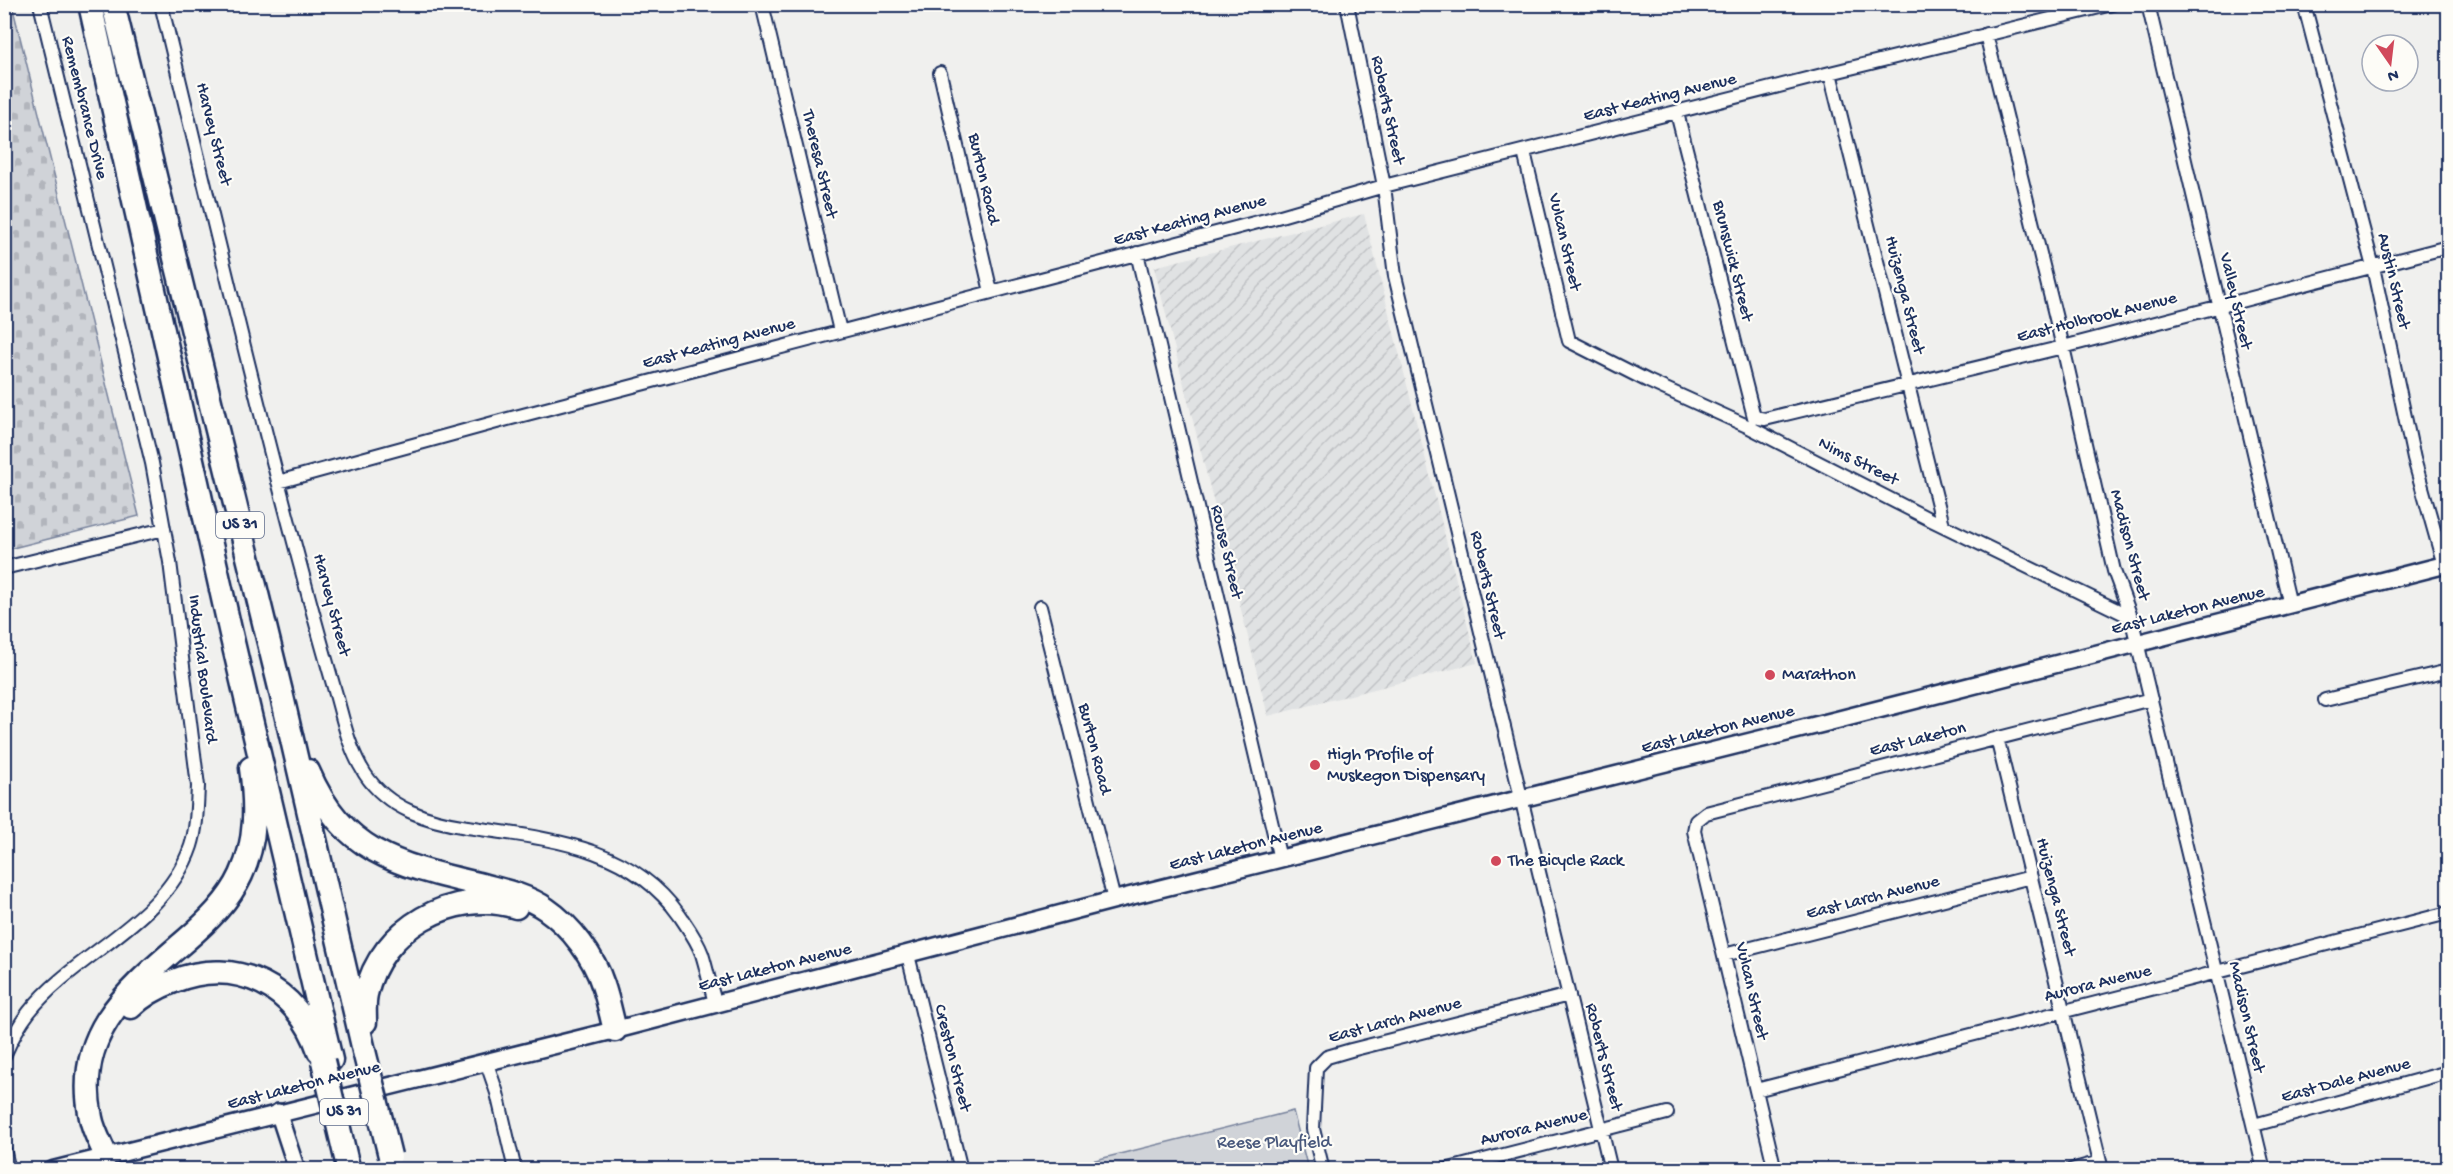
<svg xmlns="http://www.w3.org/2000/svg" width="2453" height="1174" font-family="'Gochi Hand',sans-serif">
<defs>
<pattern id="industrial-furrows" width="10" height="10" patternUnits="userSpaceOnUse" patternTransform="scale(1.5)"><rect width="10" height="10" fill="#e0e2e3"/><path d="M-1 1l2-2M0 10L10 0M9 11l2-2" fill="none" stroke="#c0c2c5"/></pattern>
<pattern id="cemetery-stones" width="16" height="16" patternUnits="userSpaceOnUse" patternTransform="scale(1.5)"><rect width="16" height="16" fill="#d0d3d8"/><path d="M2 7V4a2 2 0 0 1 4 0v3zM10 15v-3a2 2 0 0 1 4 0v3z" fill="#b2b5bc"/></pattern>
</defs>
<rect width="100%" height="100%" fill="#f0f0ee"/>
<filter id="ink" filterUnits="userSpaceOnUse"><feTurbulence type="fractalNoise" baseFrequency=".0167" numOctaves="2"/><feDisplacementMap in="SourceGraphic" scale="12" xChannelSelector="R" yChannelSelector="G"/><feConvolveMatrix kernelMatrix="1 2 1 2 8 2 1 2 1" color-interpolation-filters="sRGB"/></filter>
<g filter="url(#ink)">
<path fill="url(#industrial-furrows)" d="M1364 214 1477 663 1268 716 1154 267Z"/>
<path fill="#d0d3d8" stroke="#76819b" stroke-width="1.5" d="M1293 1111 1308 1169H1059Z"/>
<path fill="url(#cemetery-stones)" stroke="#76819b" stroke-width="1.5" d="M12 5 139 516 5 550 4 5Z"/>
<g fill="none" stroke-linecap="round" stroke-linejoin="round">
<defs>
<path id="minor" d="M161 4C208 197 253 391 305 583 315 621 326 660 337 698 344 724 350 751 365 774 388 809 428 821 467 827 547 839 629 844 680 916 688 928 697 940 702 954 707 970 710 986 715 1002
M762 4 840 331
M1347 4 1384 186 1395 276 1611 1170
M2148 4 2290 605
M2304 4 2373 267 2414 459 2444 565
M1986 34 2063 347 2114 571 2131 617 2264 1170
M940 73 991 292
M1830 73 1943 525
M1677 113 1754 417 1765 419 2063 347 2448 247
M1524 152 1569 341 1648 381 1747 426 1927 518 2131 617
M1137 253 1280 859
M278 482 504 420 1277 217 1384 186 1830 73 2112 4
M4 568 164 529
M1040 607 1114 900
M2325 700 2448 671
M1997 738 2102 1170
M908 955 961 1170
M1724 955 2031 877
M4 1056C11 1040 18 1026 29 1012 76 952 165 923 191 846 197 827 197 806 198 786L170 562 152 463 40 4
M486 1061 497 1093 515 1170
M1756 1090 2448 913
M2254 1125 2448 1072
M4 1149 9 1170
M1323 1170 1313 1129 1316 1068 1327 1057 1351 1050 1569 995
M1445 1170 1667 1113
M1775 1170 1694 831 1696 821 1706 813 2151 699
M2071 1170 2100 1162"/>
<path id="tertiary" d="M278 1112 297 1170"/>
<path id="secondary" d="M53 1170 615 1030 1114 900 1837 720 2448 564"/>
<path id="motorway" d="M90 4 231 634 331 1060
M113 4 281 692 364 1051
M308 771C343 853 398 865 478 884 501 890 526 895 546 909 571 926 594 957 603 985 608 999 611 1015 615 1030
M131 1007C144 994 158 987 174 981 237 956 298 988 319 1051
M365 1022C365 1013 364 1003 366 994 380 929 453 887 516 907
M106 1156C101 1144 93 1130 91 1118 73 1033 128 990 186 940 207 922 229 901 241 875 257 841 256 804 251 768"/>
</defs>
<use href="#minor" stroke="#1b2f5e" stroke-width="16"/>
<use href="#tertiary" stroke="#1b2f5e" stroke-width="20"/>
<use href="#secondary" stroke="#1b2f5e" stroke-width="21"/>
<use href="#motorway" stroke="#1b2f5e" stroke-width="27"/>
<use href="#minor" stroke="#fdfcf7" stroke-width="12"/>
<use href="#tertiary" stroke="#fdfcf7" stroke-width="15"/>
<use href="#secondary" stroke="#fdfcf7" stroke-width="16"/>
<use href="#motorway" stroke="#fdfcf7" stroke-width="22"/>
<defs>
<path id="motorway-bridge" d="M364 1051 390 1156
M323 1061 348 1167"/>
</defs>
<use href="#motorway-bridge" stroke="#1b2f5e" stroke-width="27" stroke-linecap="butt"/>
<use href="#motorway-bridge" stroke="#fdfcf7" stroke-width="22"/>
</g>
</g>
<g fill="#d1495b" stroke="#fdfcf7" stroke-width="2">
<circle cx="1770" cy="675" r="6"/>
<circle cx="1315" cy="765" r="6"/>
<circle cx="1496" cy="861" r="6"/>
</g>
<g text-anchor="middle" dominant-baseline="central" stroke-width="4.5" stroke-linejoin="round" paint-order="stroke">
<g fill="#fdfcf7" stroke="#5f6c8c" stroke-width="1.5">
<rect x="216" y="512" width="48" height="26" rx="4.5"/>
<rect x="320" y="1099" width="48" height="26" rx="4.5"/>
</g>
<g font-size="16" font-weight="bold" fill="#1b2f5e">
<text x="240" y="525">US 31</text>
<text x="344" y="1112">US 31</text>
</g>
<g font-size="18" fill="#1b2f5e" stroke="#fdfcf7">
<text transform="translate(1660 98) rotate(-14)">East Keating Avenue</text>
<text transform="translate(84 108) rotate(76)">Remembrance Drive</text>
<text transform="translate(1387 110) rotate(78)">Roberts Street</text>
<text transform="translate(213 134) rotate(76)">Harvey Street</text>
<text transform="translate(819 164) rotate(77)">Theresa Street</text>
<text transform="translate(983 179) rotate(77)">Burton Road</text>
<text transform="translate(1190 221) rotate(-15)">East Keating Avenue</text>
<text transform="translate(1564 242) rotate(77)">Vulcan Street</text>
<text transform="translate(1732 261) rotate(76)">Brunswick Street</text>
<text transform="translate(2393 281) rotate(77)">Austin Street</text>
<text transform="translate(1904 295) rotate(76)">Huizenga Street</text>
<text transform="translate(2235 301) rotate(77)">Valley Street</text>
<text transform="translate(2097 318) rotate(-14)">East Holbrook Avenue</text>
<text transform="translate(719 344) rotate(-15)">East Keating Avenue</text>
<text transform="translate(1858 462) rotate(27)">Nims Street</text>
<text transform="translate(2129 545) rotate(75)">Madison Street</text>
<text transform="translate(1226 552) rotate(77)">Rouse Street</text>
<text transform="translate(1487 585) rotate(77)">Roberts Street</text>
<text transform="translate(331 605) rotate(75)">Harvey Street</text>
<text transform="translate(2188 611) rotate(-14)">East Laketon Avenue</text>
<text transform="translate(202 669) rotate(83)">Industrial Boulevard</text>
<text transform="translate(1718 730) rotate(-14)">East Laketon Avenue</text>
<text transform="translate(1918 740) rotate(-14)">East Laketon</text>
<text transform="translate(1094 749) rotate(76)">Burton Road</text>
<text transform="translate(1246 847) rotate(-14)">East Laketon Avenue</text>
<text transform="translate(2055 897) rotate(76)">Huizenga Street</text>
<text transform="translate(1873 898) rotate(-14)">East Larch Avenue</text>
<text transform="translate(775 968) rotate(-14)">East Laketon Avenue</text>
<text transform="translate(2098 984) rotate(-14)">Aurora Avenue</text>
<text transform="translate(1751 991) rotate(77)">Vulcan Street</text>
<text transform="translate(2246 1017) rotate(77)">Madison Street</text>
<text transform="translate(1395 1021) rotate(-15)">East Larch Avenue</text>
<text transform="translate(1603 1057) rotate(76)">Roberts Street</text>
<text transform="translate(952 1058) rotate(76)">Creston Street</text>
<text transform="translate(2346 1081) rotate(-15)">East Dale Avenue</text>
<text transform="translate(304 1086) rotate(-14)">East Laketon Avenue</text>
<text transform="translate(1534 1128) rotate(-14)">Aurora Avenue</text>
</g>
<g font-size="18" fill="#1b2f5e" stroke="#fdfcf7" text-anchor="start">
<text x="1782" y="675">Marathon</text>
<text x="1327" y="755">High Profile of<tspan x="1327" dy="21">Muskegon Dispensary</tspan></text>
<text x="1508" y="861">The Bicycle Rack</text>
</g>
<g font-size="18" fill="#48587c" stroke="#fdfcf7">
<text x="1274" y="1143">Reese Playfield</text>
</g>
</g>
<rect width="2453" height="1174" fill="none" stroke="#fdfcf7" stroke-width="24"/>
<rect x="12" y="12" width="2429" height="1150" fill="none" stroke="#1b2f5e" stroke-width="2" filter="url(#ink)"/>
<g transform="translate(2390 63) rotate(166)"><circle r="28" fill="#fdfcf7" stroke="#a3aaba" stroke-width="1.5"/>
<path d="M0-4.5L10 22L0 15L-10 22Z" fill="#d1495b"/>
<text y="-9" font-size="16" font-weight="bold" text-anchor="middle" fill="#1b2f5e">N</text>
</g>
</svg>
